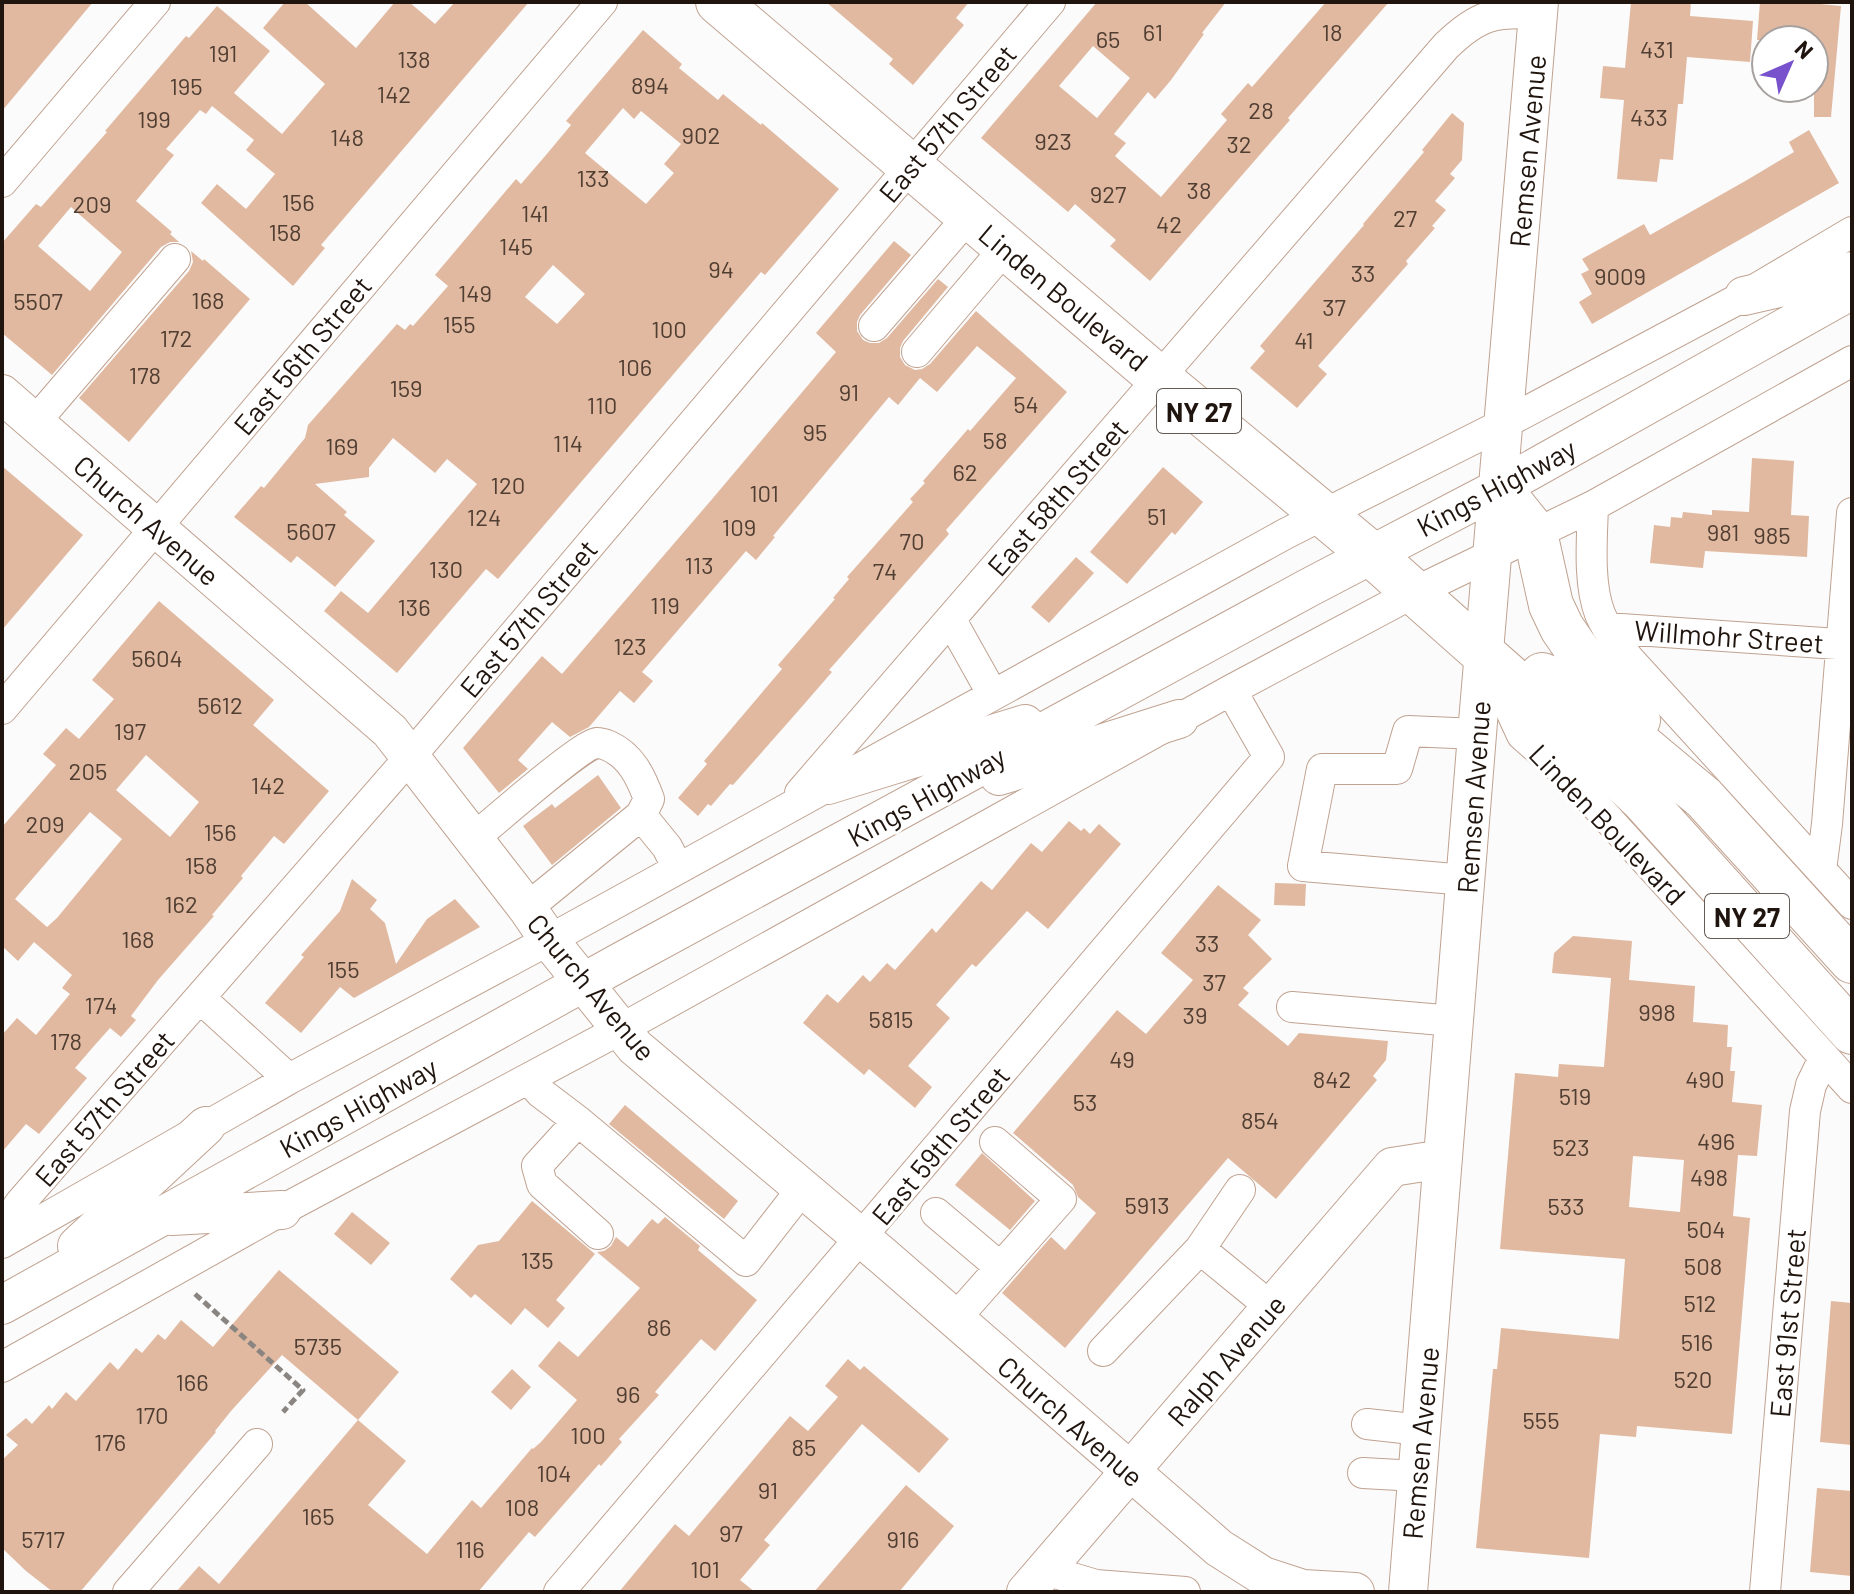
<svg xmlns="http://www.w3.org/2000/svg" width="1854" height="1594" font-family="Barlow,sans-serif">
<rect width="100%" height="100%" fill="#fbfbfb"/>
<path fill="#e1b9a0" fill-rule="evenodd" d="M2 2H93L2 111Z
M285 2H305L356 48 395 2H409L435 24 455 2H529L321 245 325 248 293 286 201 203 217 184 246 209 275 174 246 150 254 140 212 106 206 114 200 110 166 149 174 155 136 201 172 232 170 234 179 242H170L161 247 52 375 2 333V243L36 204 41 207 107 132 105 131 186 36 189 38 217 6 270 51 234 93 282 134 325 84 263 28ZM71 207 122 252 90 291 38 246Z
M826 2H969L956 18 964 25 913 85 889 64 893 59Z
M1097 2H1226L1202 33 1204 34 1171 80 1155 99 1148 92 1114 134 1126 143 1115 156 1161 197 1227 120 1221 114 1248 83 1252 87 1326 2H1389L1288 118 1290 120 1150 281 1110 246 1116 240 1075 204 1068 212 981 138ZM1093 46 1130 78 1097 118 1059 86Z
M1631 2H1691L1690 16 1753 21 1750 62 1687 57 1683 104H1678L1673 160 1660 159 1657 182 1617 179 1624 100 1600 98 1603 66 1625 68Z
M1760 2H1800L1841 6 1831 117H1814V40H1757Z
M643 30 682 64 679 68 718 100 723 94 761 125 762 123 839 189 765 275 761 272 498 579 486 569 397 673 324 611 341 591 368 613 477 484 447 459 435 473 393 438 369 468V477L315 484 347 512 344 515 375 541 335 587 297 556 291 563 234 517 261 486 264 488 305 438 308 425 397 324 405 330 410 324 413 326 448 286 435 275 516 179 521 184 546 155 571 125 566 121ZM623 108 634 119 641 111 681 144 664 164 674 173 646 204 585 153ZM553 265 585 294 557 324 525 297Z
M1452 113 1464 123 1462 160 1450 174 1455 178 1435 201 1446 210 1432 226 1435 228 1406 261 1408 264 1318 366 1327 374 1297 408 1250 368 1265 351 1260 346 1364 225 1363 224 1424 152 1422 150Z
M1809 130 1839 183 1592 324 1579 302 1592 294 1581 274 1589 270 1582 259 1644 224 1650 235 1747 180 1794 152 1789 142Z
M894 241 911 255 860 315 857 322V331L863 340 870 343H879L887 338 938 279 948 287 903 341 900 348V357L905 365 915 370 922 369 930 364 976 311 1067 392 946 530 949 534 829 670 832 672 799 710 733 785 730 784 711 806 708 804 698 816 678 798 707 764 704 761 782 669 778 665 835 599 833 598 849 579 847 577 913 502 910 499 925 483 923 481 968 429 970 431 1016 378 977 346 937 392 920 378 898 405 889 397 773 536 775 537 756 560 746 551 642 672 653 681 634 703 620 691 589 727 570 737 552 722 518 760 528 769 499 793 463 748 542 656 562 674 713 498 836 352 816 333Z
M191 251 203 261 204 259 250 299 129 442 79 398 189 271 193 262Z
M1752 458 1794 461 1791 515 1809 516 1807 557 1705 551 1703 568 1650 563 1654 525 1670 527 1671 517 1682 518 1683 512 1712 515V510L1749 512Z
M2 466 83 535 2 630Z
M1163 467 1203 502 1175 535 1172 532 1127 584 1090 552Z
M1076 557 1094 573 1049 623 1031 607Z
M159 601 274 700 253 725 329 791 284 844 274 836 241 876 243 878 212 915 214 916 158 980 131 1016 136 1020 121 1037 110 1028 94 1046 75 1068 87 1078 39 1134 26 1124 2 1152V1035L17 1018 36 1035 70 994 62 988 72 975 34 942 18 961 2 946V827L56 765 43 754 66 728 79 739 114 699 92 680ZM146 755 199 802 170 837 116 790ZM90 812 122 839 57 918 47 927 15 899Z
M598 775 621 808 552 865 523 826 552 804 555 808Z
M1069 821 1081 831 1084 828 1090 834 1099 824 1121 844 1048 929 1027 911 976 967 972 964 936 1005 950 1018 908 1066 932 1087 915 1108 869 1069 864 1075 803 1023 827 994 838 1003 863 975 870 982 887 963 895 970 932 928 936 933 981 881 992 890 1031 843 1042 852Z
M352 879 377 900 370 909 385 923 396 964 427 919 455 899 480 927 354 998 340 987 301 1033 265 1003 304 957 301 955 340 911Z
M1275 883 1306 884 1305 906 1274 905Z
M1218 885 1261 920 1248 935 1272 959 1243 988 1249 993 1238 1005 1288 1046 1299 1033 1388 1041 1386 1060 1373 1076 1377 1080 1276 1199 1228 1158 1065 1348 1002 1293 1051 1237 1065 1250 1096 1213 1078 1197 1073 1185 1013 1133 1117 1010 1146 1034 1193 980 1161 953Z
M1573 936 1632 941 1629 980 1695 986 1693 1022 1728 1025 1727 1047H1732L1730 1071H1735L1732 1102 1762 1105 1757 1156 1738 1155 1733 1216 1750 1218 1732 1434 1637 1426 1636 1437 1600 1434 1589 1558 1476 1548 1493 1369H1497L1501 1328 1619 1339 1625 1259 1500 1249 1515 1073 1558 1077 1559 1064 1604 1067 1611 978 1552 973 1554 953ZM1633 1156 1684 1160 1680 1212 1629 1207Z
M625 1105 738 1201 724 1219 609 1124Z
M982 1153 1035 1201 1010 1230 955 1185Z
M532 1201 595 1254 556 1300 565 1308 548 1328 525 1308 511 1325 475 1294 471 1298 450 1279 478 1245 499 1241Z
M352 1212 390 1243 371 1265 334 1234Z
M665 1217 700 1246 698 1250 757 1300 715 1351 701 1339 655 1392 659 1395 619 1439 622 1442 601 1466 599 1464 535 1537 529 1532 478 1592H176L199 1566 219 1584 358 1420 406 1461 368 1505 427 1554 472 1500 481 1508 532 1448 533 1449 541 1442 577 1400 538 1366 559 1341 578 1357 640 1288 597 1252 604 1251 611 1246 616 1237 628 1247 652 1219 658 1224Z
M279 1270 399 1372 358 1420 282 1355 231 1411 215 1431 216 1432 80 1592H53L26 1571 2 1548V1460L18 1445 6 1435 26 1418 32 1424 49 1405 52 1409 66 1392 76 1401 110 1362 118 1370 136 1348 142 1353 158 1334 165 1340 181 1320 213 1347Z
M1831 1301 1852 1303V1445L1820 1442Z
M848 1359 860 1370 864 1366 949 1439 919 1473 862 1424 764 1540 770 1545 740 1580 755 1592H619L675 1524 689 1536 790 1416 808 1431 838 1397 825 1386Z
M512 1369 531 1387 511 1410 491 1392Z
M906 1485 954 1526 899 1592H814Z
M1817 1488 1852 1491V1576L1810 1572Z"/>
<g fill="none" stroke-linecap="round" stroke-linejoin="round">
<defs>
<path id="minor" d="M2 182 155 2
M874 326 969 216
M917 352 1006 247
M35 422 175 259
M1593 506C1592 539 1588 583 1600 614 1607 631 1618 644 1628 658L1852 904
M951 620 993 695
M1607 628 1852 645
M1491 668 1522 735 1571 778 1852 1088
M2 709 602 2
M800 793 1446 46C1478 15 1494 11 1539 14
M641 815 667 847 678 868
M473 839C491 824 582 744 597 743 602 743 604 744 609 746 631 756 641 777 649 799L641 815 527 908
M1821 870 1827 824 1852 513
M1466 880 1303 866 1322 769H1397L1408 731 1478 734
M200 998 289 1079
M1292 1007 1454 1021
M528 1079 541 1093 578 1121 746 1261 802 1189
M578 1121 537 1166 542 1184 598 1234
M936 1213 1000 1267
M2 1229 21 1202 410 757 1050 2
M2 1243 289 1079 549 940 1285 534 1505 423 1744 296 1852 232
M1200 1249 1240 1190
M955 1319 1061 1199 995 1142
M1103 1351 1200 1249 1271 1307
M2 1367 282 1210 621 1029 1231 690 1415 592 1593 506 1852 361
M1367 1424 1421 1430
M1363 1473 1417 1476
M1045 1570 1096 1585 1185 1592
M128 1592 257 1444
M559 1592 1269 757 1231 690
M1765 1592 1805 1111 1811 1085 1824 1058"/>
<path id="major" d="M1744 296 1852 271
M2 394 390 731 527 908 549 940 635 1047 884 1257 1219 1548 1263 1576 1303 1589 1355 1592
M999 776 1179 719
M828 785 1025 724
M171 1216 282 1210
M77 1246 206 1126
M2 1305 622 961 1308 588 1499 488 1852 290
M1026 1592 1392 1167 1443 1159
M1408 1592 1478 722 1539 2"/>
<path id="highway" d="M718 2 1160 379 1371 554 1567 728 1643 800 1852 1032
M1499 488 1535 533 1551 605 1562 628 1577 650 1638 720
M1542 675 1549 678 1619 727 1704 798 1852 961"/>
</defs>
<use href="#minor" stroke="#c0a290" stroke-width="32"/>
<use href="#major" stroke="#c0a290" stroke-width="40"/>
<use href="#highway" stroke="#c0a290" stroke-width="46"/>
<path stroke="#8a8581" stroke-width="5" stroke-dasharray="8 4" stroke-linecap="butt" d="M195 1294 303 1390 283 1412"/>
<use href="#minor" stroke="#fff" stroke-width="30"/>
<use href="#major" stroke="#fff" stroke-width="38"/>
<use href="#highway" stroke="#fff" stroke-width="44"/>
</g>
<g text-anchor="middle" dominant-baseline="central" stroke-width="6" stroke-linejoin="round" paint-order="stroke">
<g font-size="24" fill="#503e32">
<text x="1153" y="31">61</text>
<text x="1332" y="31">18</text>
<text x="1108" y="38">65</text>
<text x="1657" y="48">431</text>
<text x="223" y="52">191</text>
<text x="414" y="58">138</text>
<text x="650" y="84">894</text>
<text x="186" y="85">195</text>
<text x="394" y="93">142</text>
<text x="1261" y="109">28</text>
<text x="1649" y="116">433</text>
<text x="154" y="118">199</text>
<text x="701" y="134">902</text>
<text x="347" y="136">148</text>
<text x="1053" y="140">923</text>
<text x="1239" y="143">32</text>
<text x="593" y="177">133</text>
<text x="1199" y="189">38</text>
<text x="1108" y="193">927</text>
<text x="298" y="201">156</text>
<text x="92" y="203">209</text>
<text x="535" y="212">141</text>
<text x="1405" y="217">27</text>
<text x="1169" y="223">42</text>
<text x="285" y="231">158</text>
<text x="516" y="245">145</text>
<text x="721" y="268">94</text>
<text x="1363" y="272">33</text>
<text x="1620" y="275">9009</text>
<text x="475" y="292">149</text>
<text x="208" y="299">168</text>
<text x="38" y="300">5507</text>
<text x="1334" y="306">37</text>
<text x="459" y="323">155</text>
<text x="669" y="328">100</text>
<text x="176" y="337">172</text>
<text x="1304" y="339">41</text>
<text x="635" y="366">106</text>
<text x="145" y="374">178</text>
<text x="406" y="387">159</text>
<text x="849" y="391">91</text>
<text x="1026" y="403">54</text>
<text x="602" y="404">110</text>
<text x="815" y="431">95</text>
<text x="995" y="439">58</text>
<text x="568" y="442">114</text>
<text x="342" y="445">169</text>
<text x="965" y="471">62</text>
<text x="508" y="484">120</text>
<text x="764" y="492">101</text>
<text x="1157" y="515">51</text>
<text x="484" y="516">124</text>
<text x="739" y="526">109</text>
<text x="311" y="530">5607</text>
<text x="1723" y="531">981</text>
<text x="1772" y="534">985</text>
<text x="912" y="540">70</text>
<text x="699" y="564">113</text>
<text x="446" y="568">130</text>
<text x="885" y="570">74</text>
<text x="665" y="604">119</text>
<text x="414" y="606">136</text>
<text x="630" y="645">123</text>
<text x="157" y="657">5604</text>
<text x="220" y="704">5612</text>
<text x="130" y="730">197</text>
<text x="88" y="770">205</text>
<text x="268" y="784">142</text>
<text x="45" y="823">209</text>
<text x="220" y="831">156</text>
<text x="201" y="864">158</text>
<text x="181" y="903">162</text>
<text x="138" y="938">168</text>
<text x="1207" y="942">33</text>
<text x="343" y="968">155</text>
<text x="1214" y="981">37</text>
<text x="101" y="1004">174</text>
<text x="1657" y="1011">998</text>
<text x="1195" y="1014">39</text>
<text x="891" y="1018">5815</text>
<text x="66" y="1040">178</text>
<text x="1122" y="1058">49</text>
<text x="1332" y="1078">842</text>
<text x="1705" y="1078">490</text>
<text x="1575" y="1095">519</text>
<text x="1085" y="1101">53</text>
<text x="1260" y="1119">854</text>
<text x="1716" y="1140">496</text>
<text x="1571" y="1146">523</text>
<text x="1709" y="1176">498</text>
<text x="1147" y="1204">5913</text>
<text x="1566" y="1205">533</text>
<text x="1706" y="1228">504</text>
<text x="537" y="1259">135</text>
<text x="1703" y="1265">508</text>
<text x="1700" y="1302">512</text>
<text x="659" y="1326">86</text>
<text x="1697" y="1341">516</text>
<text x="318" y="1345">5735</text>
<text x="1693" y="1378">520</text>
<text x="192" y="1381">166</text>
<text x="628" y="1393">96</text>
<text x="152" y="1414">170</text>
<text x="1541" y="1419">555</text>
<text x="588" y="1434">100</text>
<text x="110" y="1441">176</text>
<text x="804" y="1446">85</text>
<text x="554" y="1472">104</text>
<text x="768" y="1489">91</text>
<text x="522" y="1506">108</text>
<text x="318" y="1515">165</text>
<text x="731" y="1532">97</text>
<text x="43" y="1538">5717</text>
<text x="903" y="1538">916</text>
<text x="470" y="1548">116</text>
<text x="705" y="1568">101</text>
</g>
<g fill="#fff" stroke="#635b56" stroke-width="2">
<rect x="1157" y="389" width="84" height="44" rx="6"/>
<rect x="1705" y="894" width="84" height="44" rx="6"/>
</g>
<g font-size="26" font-weight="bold" fill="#20150e">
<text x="1199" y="411">NY 27</text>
<text x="1747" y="916">NY 27</text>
</g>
<g font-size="28" fill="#20150e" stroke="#fff">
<text transform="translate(947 123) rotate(-50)">East 57th Street</text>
<text transform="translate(1527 151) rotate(-85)">Remsen Avenue</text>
<text transform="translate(1064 297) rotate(40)">Linden Boulevard</text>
<text transform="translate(302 355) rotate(-50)">East 56th Street</text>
<text transform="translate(1496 487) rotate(-28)">Kings Highway</text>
<text transform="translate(1057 497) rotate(-49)">East 58th Street</text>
<text transform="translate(147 520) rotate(41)">Church Avenue</text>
<text transform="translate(528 618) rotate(-50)">East 57th Street</text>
<text transform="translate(1729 636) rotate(4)">Willmohr Street</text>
<text transform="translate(926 796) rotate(-29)">Kings Highway</text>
<text transform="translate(1473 797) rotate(-86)">Remsen Avenue</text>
<text transform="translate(1608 824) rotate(46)">Linden Boulevard</text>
<text transform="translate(592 987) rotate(50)">Church Avenue</text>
<text transform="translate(358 1107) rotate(-29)">Kings Highway</text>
<text transform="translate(104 1108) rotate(-49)">East 57th Street</text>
<text transform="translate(940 1145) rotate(-50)">East 59th Street</text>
<text transform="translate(1787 1323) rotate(-85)">East 91st Street</text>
<text transform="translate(1226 1360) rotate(-49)">Ralph Avenue</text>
<text transform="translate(1071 1421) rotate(41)">Church Avenue</text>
<text transform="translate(1420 1443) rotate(-85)">Remsen Avenue</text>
</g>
</g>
<rect width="1854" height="1594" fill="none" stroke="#20150e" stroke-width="8"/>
<g transform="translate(1790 64) rotate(45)"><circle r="38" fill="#ffffff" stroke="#a6a19f" stroke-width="2"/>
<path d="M0-6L14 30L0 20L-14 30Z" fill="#7752cc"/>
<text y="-12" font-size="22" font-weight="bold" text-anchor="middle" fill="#20150e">N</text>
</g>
</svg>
